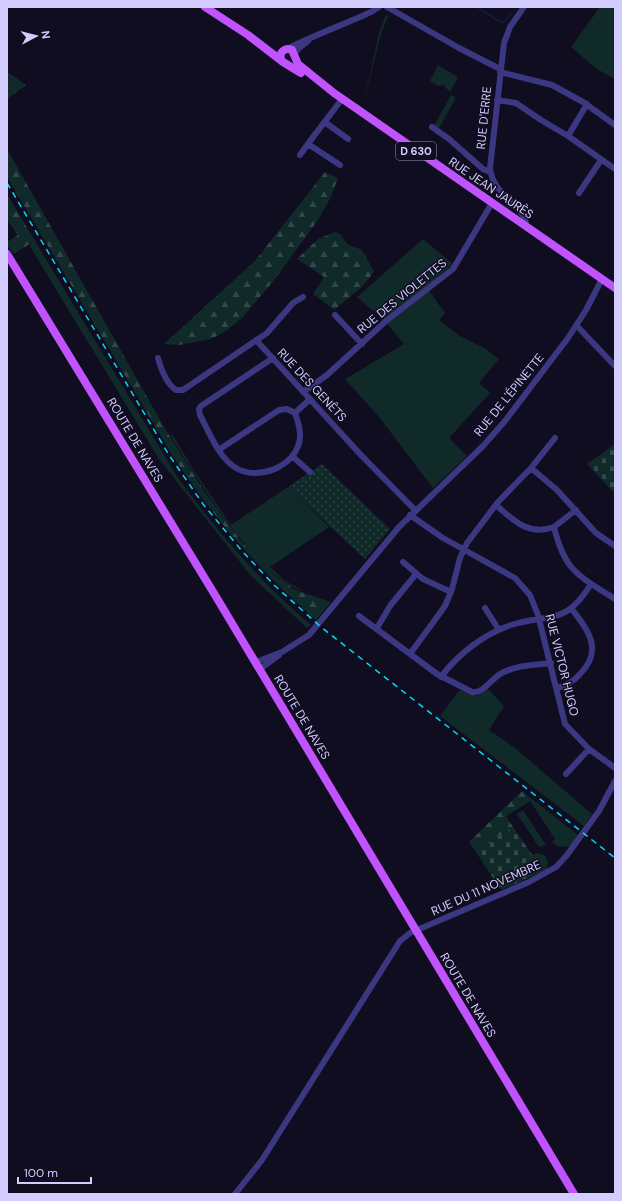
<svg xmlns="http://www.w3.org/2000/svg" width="622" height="1201" font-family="'DM Sans',sans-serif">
<defs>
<pattern id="forest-firs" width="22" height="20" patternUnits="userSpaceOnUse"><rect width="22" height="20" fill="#102a2a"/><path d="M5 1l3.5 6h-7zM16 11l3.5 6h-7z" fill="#32484a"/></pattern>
<pattern id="cemetery-stones" width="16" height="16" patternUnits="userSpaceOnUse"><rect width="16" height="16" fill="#102a2a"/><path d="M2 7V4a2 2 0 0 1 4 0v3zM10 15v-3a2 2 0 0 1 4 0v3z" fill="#32484a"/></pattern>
<pattern id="garden-dots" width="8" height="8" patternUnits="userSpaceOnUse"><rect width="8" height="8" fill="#102a2a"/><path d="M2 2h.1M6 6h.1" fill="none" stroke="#32484a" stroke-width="1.8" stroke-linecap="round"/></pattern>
</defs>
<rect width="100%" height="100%" fill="#100d20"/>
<path fill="#102a2a" d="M600 7H615V79L597 69 571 47Z
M386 15 388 16 380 37 363 105 379 33Z
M438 65 458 77 450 92 443 85 438 86 430 81Z
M451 95 456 98 439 128 435 126V124Z
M423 239 453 264 426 287 445 313 439 320 460 336 484 348 499 359 479 383 490 393 449 438 467 456 433 488 379 417 345 379 404 344 384 320 357 297Z
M35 241 178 478C218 532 260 582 311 625L307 628 250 575 159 459 29 245Z
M171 432 195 472 231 525 288 487 329 527 270 567 285 581 304 591C260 583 195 475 172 438Z
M487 688 504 706 489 730 515 748 592 814 584 826 440 716 460 690 476 696Z
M531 798 578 835 572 845C563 847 557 849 552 841L555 839 530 801Z
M523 810 546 845 539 847 517 814Z
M538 853 545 856 548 861 547 869 535 875 530 866 537 862 532 855Z"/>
<path fill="url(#forest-firs)" d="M7 72 26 85 7 99Z
M7 149 164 427 204 491 241 541 275 576 295 590 331 602 316 620C260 571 215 520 174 458L7 177Z
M325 172 338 178 331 197 318 220 275 279 243 317 226 331 211 339 179 345 164 344 255 261Z
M7 194 35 241 13 254 7 245V242L18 235 7 220Z
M335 232 340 234 347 244 362 250 374 271C363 290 350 295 335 310L313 294 324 277 297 259 318 239Z
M522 791 531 798 530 801 506 816 513 827 476 852 469 842Z"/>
<path fill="url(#cemetery-stones)" d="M615 444V494L587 464Z
M513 827 537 862 530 866 535 875 501 890 476 852Z"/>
<path fill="url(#garden-dots)" d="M322 464 390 529 365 559 288 487Z"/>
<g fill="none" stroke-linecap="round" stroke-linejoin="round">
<path stroke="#0b1e41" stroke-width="1.5" d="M477 7 502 23 512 14"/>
<path stroke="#3b3780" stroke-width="6" d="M387 7 459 48 500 69
M524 7 510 27 504 43 490 168C492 195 527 207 526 226
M287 49C314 35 343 25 371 12L379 7
M294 54 300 47 308 41
M500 72 552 85 583 102 615 125
M497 100 516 103 541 120 568 136
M587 104 568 136 615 169
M326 123 348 139
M432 127 449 139 483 169 490 172
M308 144 340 165
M300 155C314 135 328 118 342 99
M579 193 601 160
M335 315 362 344
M577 326 615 366
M256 340 360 454 415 510
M158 358C161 369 167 384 176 390H183L267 333 293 303 303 297
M273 358 201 406 199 409 200 415C209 432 219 458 236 468 258 481 293 467 299 443 302 433 298 422 295 413
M303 392 327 375 386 321 453 269 492 203
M295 413 310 399
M220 449 279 410 287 409 295 413
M292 456 310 472
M531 468 557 490 596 533 615 546
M496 505C514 521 528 536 554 527 565 572 578 575 615 599
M410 515 443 538 515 578 530 595 538 615 565 724 589 749 615 768
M554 527 576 510
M403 562 423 579 451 592
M485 608 499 630
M359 616 437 674 472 692C482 694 491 680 500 674 516 665 533 665 551 663
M377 628 390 606 416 574
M410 654 445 606 452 589 460 558 467 543 498 502 531 468 555 438
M256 662 282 652 309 635 399 527 483 446 505 421 568 338 586 310 602 279
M260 669 279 655
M441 677C458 654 484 634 511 625 551 613 565 626 591 584
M557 688C566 686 574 681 580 674 604 650 588 630 571 608
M566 774 589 749
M235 1194 262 1160 400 941 410 933 529 882 556 867 567 855 599 811 615 781"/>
<path stroke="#c153ff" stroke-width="8" d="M205 7 248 35 283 62 301 73
M281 59C279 52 285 47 292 50L298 64 334 93 615 288
M7 254 215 595 574 1194"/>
<path stroke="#00dcf7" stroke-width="1.5" stroke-dasharray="6 5" stroke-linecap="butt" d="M7 183 169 455 203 504 242 551 274 585 321 627 615 858"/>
</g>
<g text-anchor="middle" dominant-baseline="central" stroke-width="3" stroke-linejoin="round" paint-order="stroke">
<rect fill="#100d20" stroke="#9893bc" stroke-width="1" x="396" y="142" width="40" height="18" rx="3"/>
<g font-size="11" font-weight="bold" fill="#d3ccff">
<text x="416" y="151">D 630</text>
</g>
<g font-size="12" fill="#d3ccff" stroke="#100d20">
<text transform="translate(484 118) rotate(-84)">RUE D'ERRE</text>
<text transform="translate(491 188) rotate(34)">RUE JEAN JAURÈS</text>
<text transform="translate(402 296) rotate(-39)">RUE DES VIOLETTES</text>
<text transform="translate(312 385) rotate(47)">RUE DES GENÊTS</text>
<text transform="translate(509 395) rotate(-51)">RUE DE L'ÉPINETTE</text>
<text transform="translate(135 440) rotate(59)">ROUTE DE NAVES</text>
<text transform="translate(562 665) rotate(76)">RUE VICTOR HUGO</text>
<text transform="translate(302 717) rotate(59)">ROUTE DE NAVES</text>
<text transform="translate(486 888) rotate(-24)">RUE DU 11 NOVEMBRE</text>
<text transform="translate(468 995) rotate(59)">ROUTE DE NAVES</text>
</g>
</g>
<rect width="622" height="1201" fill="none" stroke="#d3ccff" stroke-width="16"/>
<g transform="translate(36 36) rotate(83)" stroke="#100d20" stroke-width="3" paint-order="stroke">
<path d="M0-3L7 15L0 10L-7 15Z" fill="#d3ccff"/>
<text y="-6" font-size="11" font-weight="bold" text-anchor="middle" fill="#d3ccff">N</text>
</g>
<path d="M18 1177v6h73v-6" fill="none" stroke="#d3ccff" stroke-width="2"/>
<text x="24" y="1177" font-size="12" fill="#d3ccff" stroke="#100d20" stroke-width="3" paint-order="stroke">100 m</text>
</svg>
